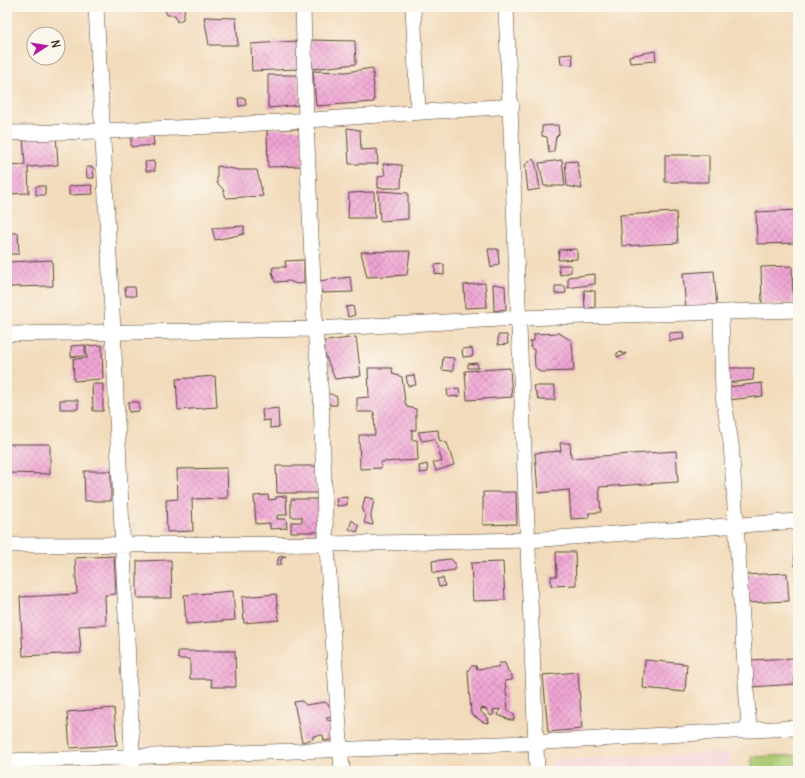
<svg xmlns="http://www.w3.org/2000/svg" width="805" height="778" font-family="Delius,sans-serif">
<defs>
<pattern id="park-tufts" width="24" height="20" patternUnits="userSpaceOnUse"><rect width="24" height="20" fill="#accc74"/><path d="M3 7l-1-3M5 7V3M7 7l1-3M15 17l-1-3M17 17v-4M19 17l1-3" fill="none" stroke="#95af64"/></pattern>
<pattern id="building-cross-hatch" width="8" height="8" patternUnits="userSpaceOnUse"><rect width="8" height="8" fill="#f1a6d5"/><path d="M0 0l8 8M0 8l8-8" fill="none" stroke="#c487ac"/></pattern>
</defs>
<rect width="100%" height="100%" fill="#fbf7ec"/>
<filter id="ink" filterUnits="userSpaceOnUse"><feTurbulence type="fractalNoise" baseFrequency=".025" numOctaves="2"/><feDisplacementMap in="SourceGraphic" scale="8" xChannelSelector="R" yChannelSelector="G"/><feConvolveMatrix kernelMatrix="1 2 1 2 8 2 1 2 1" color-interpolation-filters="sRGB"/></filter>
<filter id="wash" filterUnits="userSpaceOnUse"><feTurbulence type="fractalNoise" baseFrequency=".012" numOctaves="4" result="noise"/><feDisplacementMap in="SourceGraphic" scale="16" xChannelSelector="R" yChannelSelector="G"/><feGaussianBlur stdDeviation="0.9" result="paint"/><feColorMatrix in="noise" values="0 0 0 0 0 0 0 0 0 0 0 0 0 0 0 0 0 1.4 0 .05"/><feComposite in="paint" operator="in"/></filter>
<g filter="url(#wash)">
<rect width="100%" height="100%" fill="#f2dbbb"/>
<path fill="#f5cfd9" d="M730 753 731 771H554L553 760Z"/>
<path fill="url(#park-tufts)" stroke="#747b49" d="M798 755V771H753L751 757Z"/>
<g id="blocks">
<path fill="url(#building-cross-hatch)" d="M164 7H185L183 19 177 22 175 15H167Z
M204 17 236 18 238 45H209Z
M310 40 355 41 356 64 312 69Z
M296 41 298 69 252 71 251 44Z
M655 51 656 61 630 63 629 56Z
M572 54 573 65 561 64 560 55Z
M373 68 374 102 316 106 313 71 346 72Z
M268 75H297L301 105 268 108Z
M238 98H245L246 105 239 106Z
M558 125 559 134 556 137 554 151 549 153 547 137 542 136V126Z
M347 128 360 130 361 150 377 149 378 164H349Z
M267 129H301L303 166 268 167Z
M56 134 58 165 28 167 29 193 7 194 8 166 25 165 23 136Z
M153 136 154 145 131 147V137Z
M665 155H709V182H665Z
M533 159 536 165 540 189 528 191 525 165Z
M562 160 565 186H544L539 163Z
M154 161 155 171H146L145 162Z
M577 161 582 189 567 186 565 162Z
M383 164 402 165 401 188H378V177L385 175Z
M217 166 239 170H257L263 196 226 198 223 189 217 183Z
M86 167H93L94 178H87Z
M92 185 93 194 69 195V186Z
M36 186H45V195H36Z
M378 191 408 193V219L380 221Z
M374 192 375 218H348L349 193Z
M798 210V243L757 244 756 212Z
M676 212 678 243 622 246 620 215Z
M244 226V234L215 240 212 228Z
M7 233H18L19 254H8Z
M488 249H498L499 264 491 268Z
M577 249V259L558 260 559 250Z
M410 251 407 275 367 277 361 252Z
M52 260 53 286 10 287 9 262Z
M304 260V283L297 284 289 281 275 282 272 272 273 267H286L285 261Z
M444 264V275L435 274V265Z
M558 265H571V272L560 275Z
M792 266 793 303 762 304 761 267Z
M714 271 717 308 686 311 683 273Z
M595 274V284L568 288V277Z
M350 277 353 292 322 293 318 281Z
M485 283 487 307 465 308 464 285Z
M493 284 505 286 506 309 494 311Z
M555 286H565L566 293 555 294Z
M125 287H135L136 296H126Z
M584 290 595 291V307L585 309Z
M353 306 355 315 348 317 346 307Z
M683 332 684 339 669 341V333Z
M559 333 572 341 574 371 540 372 535 367 534 350 531 348 530 341H534V334Z
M498 335H507L508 344 498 345Z
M356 337 361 376 335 379 320 342Z
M85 345V356L71 357V346Z
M102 345 103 379 74 381 73 359 87 358 86 346Z
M472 348 473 356 463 357 462 349Z
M621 352 623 354 626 353V355L617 357V353Z
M443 357 454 358 453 371 442 370Z
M477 363 478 368H468V364Z
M368 368H392L393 374 402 377 405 402 407 407 416 409V430H412V440H417L418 460 381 462V468L360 469 359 435H375L374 412H357V398L369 397Z
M510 368 512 397 467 400 465 371Z
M727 368H754L753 380 727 383Z
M414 375 416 385 408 386 406 376Z
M215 376 217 407 178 410 176 379Z
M762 383 763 396 729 400 727 387Z
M92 384H103V411H93Z
M533 386H555V400H539Z
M459 388 460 396 448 397 447 389Z
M331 394 337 397V405H330L325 395Z
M60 400H78V409H60Z
M128 402H139V411L129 412Z
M278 408 279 427 270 428V420L263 421 262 410Z
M438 430 439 440 447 443 454 465 436 471 433 462H442L437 445 434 439 422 441 418 432Z
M560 443H570L571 458 676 451 678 482 599 487 601 512 589 513V518L571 519 569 490 538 493 535 453 561 451Z
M7 444H50V474L7 473Z
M427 464 428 472 420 473 419 466Z
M276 466H321V493H277Z
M227 468 228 498 192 499 193 531 167 532 166 500 178 499 177 469Z
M84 471H111V501H85Z
M483 492H516L517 524 483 525Z
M268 495 269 500 276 499V497L286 496 287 515H277V519H286L287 528 270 529V523L256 524 254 496Z
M319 496V532H291V522H302V517H291V499H316Z
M347 497V505L337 506 336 498Z
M365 497 374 499 371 516 373 525 364 523 366 515 362 511Z
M352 520 359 526 357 532 349 529Z
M794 548H798V566H795Z
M556 552H575L576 585 551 586V576H557Z
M114 556 116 594 105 595 106 625 79 626 81 653 23 656 20 597 77 594 75 558Z
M286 556 281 559V565H276L279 557Z
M451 559 455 563V570L433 573 432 561Z
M171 560 172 598H137V561Z
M503 562 505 600 473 601 471 563Z
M787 573 789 601 745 603 743 575Z
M443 578 445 586 439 587 437 579Z
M233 591 235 620 186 624 184 595Z
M276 594 279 620 244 623 242 597Z
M178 651H235L236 687H212L211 679H190V659H178Z
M794 658 795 684 752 687 751 660Z
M645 660 687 664 685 692 643 688Z
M499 663H505L508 671 512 675V680L505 681 508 711 514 714V720H510L498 715 500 709 493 710 494 714 491 716 486 709 481 708V712L488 718 489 723 483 722 471 714 468 671 471 666H476L477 669 498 667Z
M578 672 582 729 548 732 543 675Z
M302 701 306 705 325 702 331 707 332 716 327 717V720L335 721 332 740 324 741 323 735 313 736V739L302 742 294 702Z
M114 708 117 745 70 748 67 712Z"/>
</g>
</g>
<g filter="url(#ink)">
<use href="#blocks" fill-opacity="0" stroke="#564536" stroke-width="1"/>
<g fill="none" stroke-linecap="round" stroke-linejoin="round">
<defs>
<path id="minor" d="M96 7 113 331 133 771
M303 7 306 120 315 329 321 396 325 518 342 771
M413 7 418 112
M506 7 537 771
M7 133C176 132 343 117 512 106
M721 313 723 396 731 443 749 730
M7 334 315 329 520 318 798 310
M7 545 327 544 529 540 798 521
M7 761C181 754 354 750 528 743 618 739 708 731 798 728"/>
</defs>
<use href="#minor" stroke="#564536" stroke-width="16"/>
<use href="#minor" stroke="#fff" stroke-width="15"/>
</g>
</g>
<rect width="805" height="778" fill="none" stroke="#fbf7ec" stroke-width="24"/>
<g transform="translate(46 46) rotate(78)"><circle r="19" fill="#fbf7ec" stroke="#aea59a"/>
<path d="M0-3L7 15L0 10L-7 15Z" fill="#b5179e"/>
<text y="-6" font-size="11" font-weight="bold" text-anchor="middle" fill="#3b2a1e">N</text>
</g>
</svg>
